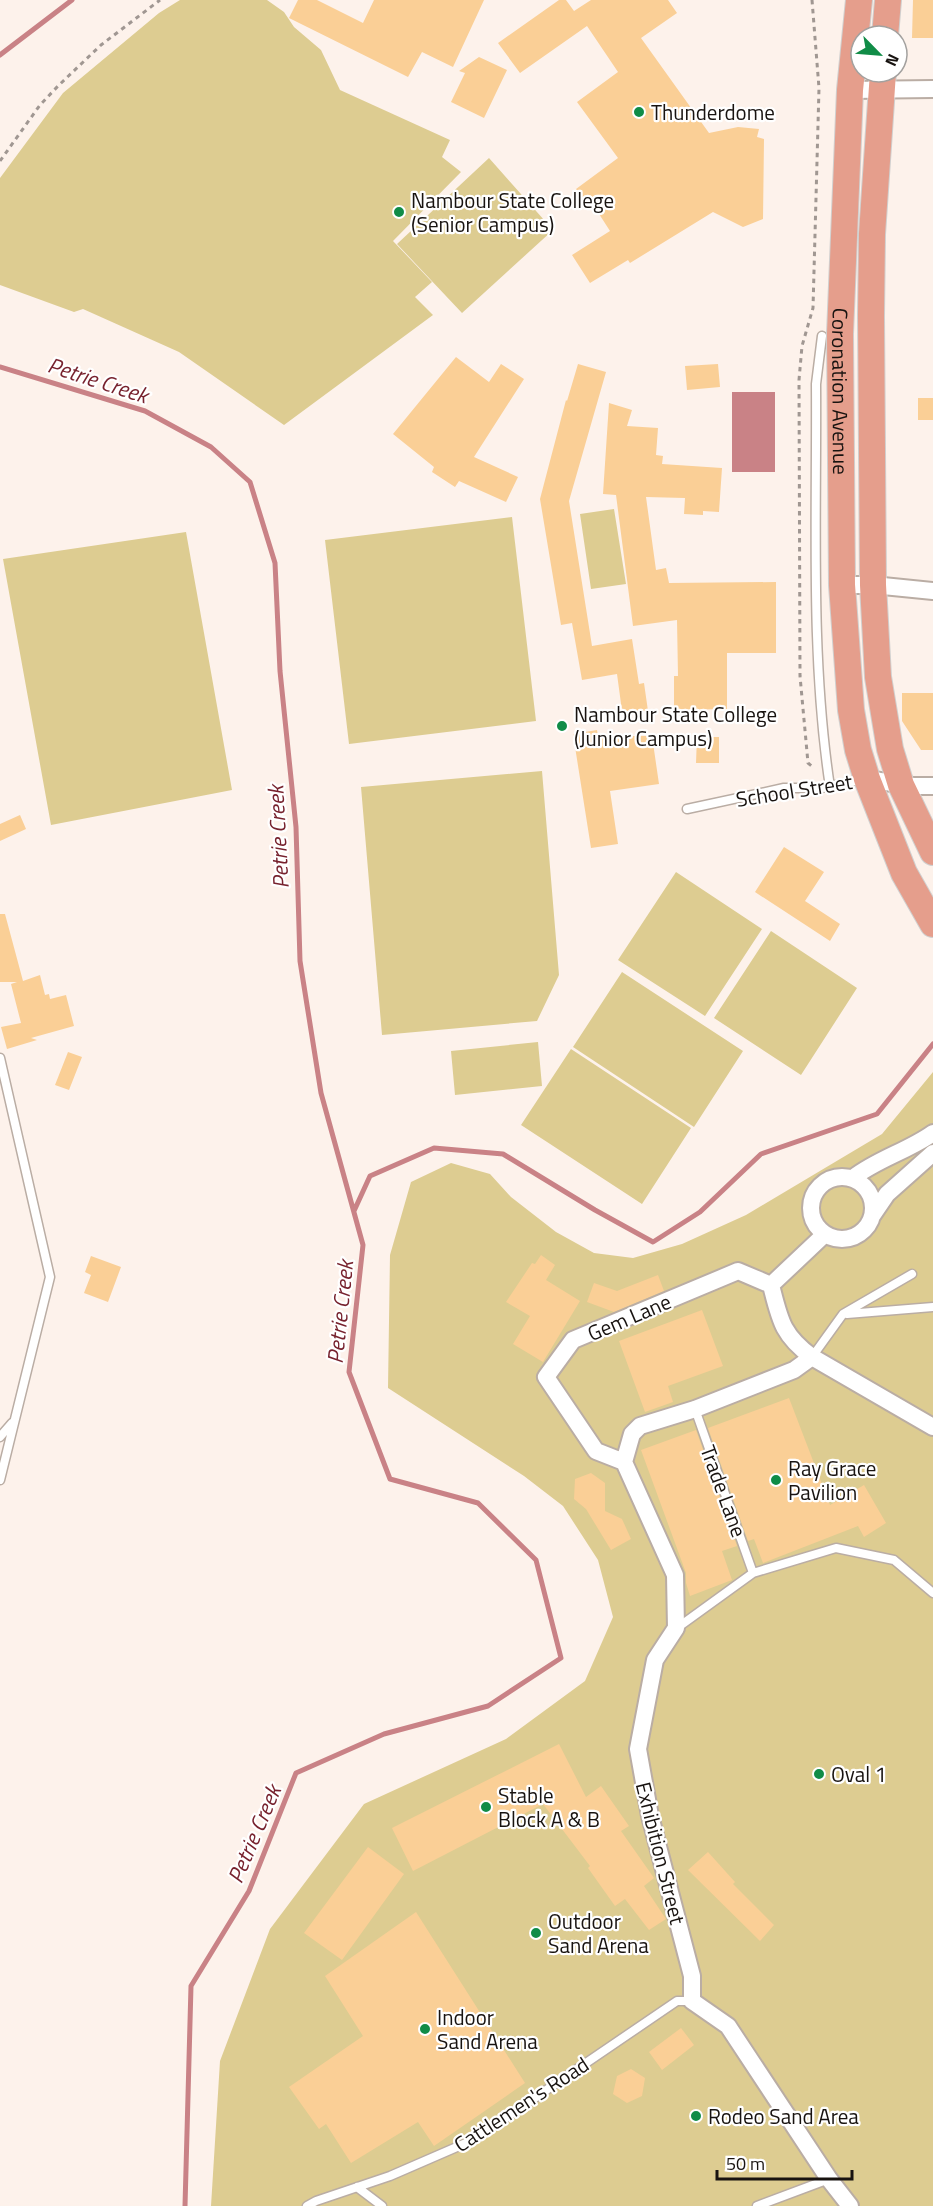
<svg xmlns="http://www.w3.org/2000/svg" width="933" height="2206" font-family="'Titillium Web',sans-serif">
<rect width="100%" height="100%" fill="#fdf2eb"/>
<path fill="#ddcc91" d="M180 0H267L284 12 294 27 321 50 340 90 450 140 442 157 461 172 393 241 432 282 415 297 433 315 284 425 179 352 83 309 74 312 0 285V178L63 93 159 13Z
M489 158 553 230 462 313 397 244Z
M614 509 626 584 591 589 580 514Z
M512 517 536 721 349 744 325 540Z
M186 532 232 790 51 825 3 559Z
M542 771 559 975 537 1021 382 1035 361 787Z
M676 872 762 929 705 1016 618 960Z
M771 931 857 988 801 1075 714 1018Z
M622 972 743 1051 694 1127 573 1047Z
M538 1042 542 1086 455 1095 451 1051Z
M571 1049 691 1128 642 1204 521 1125Z
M933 1072V2206H211L220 2061 270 1929 364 1804 506 1739 585 1681 613 1617 598 1560 563 1506 524 1476 388 1388 390 1255 411 1182 451 1163 490 1174 511 1197 556 1232 594 1253 633 1258 682 1244 746 1215 882 1134Z"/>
<path fill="#c98286" d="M732 392H775V472H732Z"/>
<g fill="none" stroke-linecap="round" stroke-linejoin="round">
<path stroke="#c98286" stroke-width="5" d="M0 55 72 0
M0 367 145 411 211 447 250 482 275 563 280 671 296 827 300 961 321 1093 363 1245 349 1372 390 1479 478 1503 536 1560 561 1658 488 1706 384 1734 296 1773 249 1891 191 1986 185 2206
M354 1211 370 1176 434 1148 503 1154 595 1210 653 1242 700 1212 761 1154 877 1114 933 1044"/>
</g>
<path fill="#facf96" d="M298 0H317L363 23 374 0H484L453 67 422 52 408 77 289 18Z
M559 0H566L574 11 591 0H668L677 13 641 38 709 133 738 127 759 129 757 137 764 139 763 219 743 227 713 212 630 263 628 260 590 283 572 255 610 231 592 203 588 206 576 189 618 158 577 102 618 72 587 26 520 73 498 43Z
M913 0H933V38H912Z
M479 57 507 70 484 118 451 102 465 73 459 71Z
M456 357 489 382 501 364 524 379 474 457 518 477 506 502 459 481 455 487 432 472 434 467 393 434Z
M578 364 606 372 569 501 592 646 632 639 639 684 644 683 648 711H622L617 674 582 680 572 623 561 625 540 499 566 400 567 401Z
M718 364 720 387 687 390 685 366Z
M918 398H933V420H918Z
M609 403 632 410 627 426 658 428 656 455 663 456 662 464 722 468 719 512 703 511V515L684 514 685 498 646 497 656 570 666 568 669 583 776 582V653H727V709L674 710V676H678L677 620 633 626 616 495 603 494Z
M902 693H933V750H921L902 721Z
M597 730 598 736H652L659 784 610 791 618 844 591 848 573 734Z
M697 737H719V763H696Z
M20 815 26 829 0 841V824Z
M784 847 824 872 805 901 840 924 830 941 755 892Z
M0 914H5L23 981 40 975 45 995 49 994 50 999 66 995 74 1026 31 1038 37 1040 7 1049 1 1027 21 1023 11 984 17 982H0Z
M68 1052 82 1057 69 1090 55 1085Z
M541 1255 555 1265 546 1280 580 1301 543 1362 513 1344 530 1316 506 1302 532 1263 535 1264Z
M91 1256 121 1267 108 1302 84 1293 91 1275 85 1272Z
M658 1275 664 1291 614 1312 587 1302 594 1283 617 1291Z
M702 1310 723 1366 668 1386 673 1402 645 1412 619 1341Z
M789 1398 830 1505 864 1485 886 1523 864 1537 858 1526 763 1563 754 1539 748 1541 708 1428Z
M696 1430 737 1546 722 1551 732 1580 690 1596 686 1583V1573L641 1450Z
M591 1473 605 1483V1511L622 1519 631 1539 611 1550 586 1509 574 1499 575 1479Z
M559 1744 586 1797 601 1786 629 1826 621 1831 654 1878 644 1886 666 1919 649 1930 625 1899 615 1906 588 1868 590 1866 543 1804 413 1871 392 1828Z
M368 1847 404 1874 342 1960 304 1933Z
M708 1852 735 1882 733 1884 774 1925 760 1941 688 1870Z
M416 1912 525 2083 434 2146 418 2122 351 2163 326 2124 319 2129 289 2087 363 2036 325 1976Z
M681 2028 694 2045 662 2070 649 2052Z
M631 2069 645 2078 642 2096 627 2103 613 2094 617 2076Z"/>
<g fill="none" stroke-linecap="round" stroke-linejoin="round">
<defs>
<path id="lane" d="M822 336 816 384C817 517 810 655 830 787
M687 809 784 788H822L863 779
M0 1058 50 1277 0 1480
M847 1314 933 1307
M812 1357 843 1314 912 1274
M695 1409 753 1573
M0 1437 12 1423
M677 1628 753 1573 836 1548 894 1560 933 1593
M357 2187 382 2206
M307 2206 316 2201 390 2176 473 2140 677 2001H692
M757 2206 829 2179"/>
<path id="street" d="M850 90 933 89
M842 585H873L933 591
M867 779 912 786H933
M811 1208a31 31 0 1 1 62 0a31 31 0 1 1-62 0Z
M853 1178C877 1159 908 1151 933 1133
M872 1216 887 1194 933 1153
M825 1234 771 1285C780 1320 782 1335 812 1357L933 1427
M624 1462 675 1575 676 1628 655 1660 638 1749 650 1816 692 1976V2001L728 2026 829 2179 850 2206
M624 1462 596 1451 546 1377 573 1340 738 1271 771 1285
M624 1462 632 1434 640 1426 695 1409 794 1370 812 1357"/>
<g id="primary">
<path id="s1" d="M859 0 850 90 840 334 842 585 851 710 858 750 867 779 904 873 933 924"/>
<path d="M885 36 888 0"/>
<path d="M883 72 872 234 871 316 873 585 878 677 890 749 901 785 933 852"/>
</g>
</defs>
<use href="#lane" stroke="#baada4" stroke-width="11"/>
<use href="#street" stroke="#baada4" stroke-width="20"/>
<use href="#primary" stroke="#d1d0cf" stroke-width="28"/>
<path stroke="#a09792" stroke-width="3" stroke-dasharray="4.5 4.5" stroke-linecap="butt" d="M812 0 819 88 813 308 802 346 799 380 800 676 808 763 814 768
M0 161 40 105 58 86 101 45 160 0"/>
<use href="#lane" stroke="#fff" stroke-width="8"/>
<use href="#street" stroke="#fff" stroke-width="16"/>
<use href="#primary" stroke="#e59e8c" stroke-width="26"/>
</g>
<g fill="#108c47" stroke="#fff" stroke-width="2">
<circle cx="639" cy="112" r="6"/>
<circle cx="399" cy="212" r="6"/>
<circle cx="562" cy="726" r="6"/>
<circle cx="776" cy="1480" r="6"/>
<circle cx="819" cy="1774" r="6"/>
<circle cx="486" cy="1807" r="6"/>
<circle cx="536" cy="1933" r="6"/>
<circle cx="425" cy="2029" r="6"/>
<circle cx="696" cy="2116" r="6"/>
</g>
<g text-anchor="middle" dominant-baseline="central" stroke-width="4.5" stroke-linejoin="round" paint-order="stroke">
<g font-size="21" fill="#181310" stroke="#fff" text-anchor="start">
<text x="651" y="112">Thunderdome</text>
<text x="411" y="200">Nambour State College<tspan x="411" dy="24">(Senior Campus)</tspan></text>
<text x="574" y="714">Nambour State College<tspan x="574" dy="24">(Junior Campus)</tspan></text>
<text x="788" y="1468">Ray Grace<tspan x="788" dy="24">Pavilion</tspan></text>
<text x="831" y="1774">Oval 1</text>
<text x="498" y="1795">Stable<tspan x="498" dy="24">Block A &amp; B</tspan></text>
<text x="548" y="1921">Outdoor<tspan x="548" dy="24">Sand Arena</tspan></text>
<text x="437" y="2017">Indoor<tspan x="437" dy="24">Sand Arena</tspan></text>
<text x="708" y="2116">Rodeo Sand Area</text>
</g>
<g font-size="21" fill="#181310" stroke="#fff">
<text stroke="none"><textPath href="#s1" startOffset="392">Coronation Avenue</textPath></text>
<text transform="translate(794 790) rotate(-9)">School Street</text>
<text transform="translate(629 1317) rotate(-23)">Gem Lane</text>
<text transform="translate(724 1491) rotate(70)">Trade Lane</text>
<text transform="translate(661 1853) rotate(76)">Exhibition Street</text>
<text transform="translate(521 2104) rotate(-33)">Cattlemen's Road</text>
</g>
<g font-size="22" font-style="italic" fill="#77222e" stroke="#fff">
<text transform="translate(98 380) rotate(18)">Petrie Creek</text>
<text transform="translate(278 837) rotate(-93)">Petrie Creek</text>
<text transform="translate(340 1312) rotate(-84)">Petrie Creek</text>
<text transform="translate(254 1834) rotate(-67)">Petrie Creek</text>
</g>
</g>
<g transform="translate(879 54) rotate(115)"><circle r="28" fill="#ffffff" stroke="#a3a19f" stroke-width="1.5"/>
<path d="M0-4.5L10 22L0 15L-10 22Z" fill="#108c47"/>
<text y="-9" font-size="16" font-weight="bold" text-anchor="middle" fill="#181310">N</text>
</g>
<path d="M717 2170v9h135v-9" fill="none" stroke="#181310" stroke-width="3"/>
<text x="726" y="2170" font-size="18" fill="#181310" stroke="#ffffff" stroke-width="4.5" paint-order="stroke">50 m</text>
</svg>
